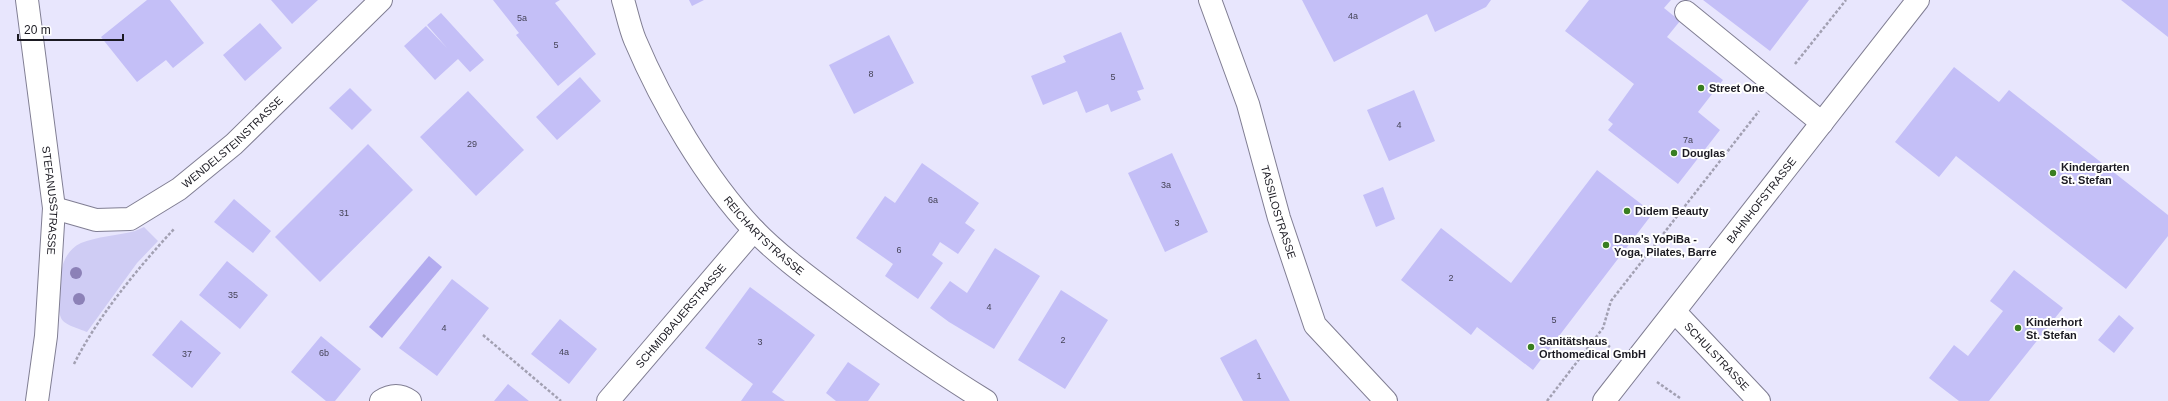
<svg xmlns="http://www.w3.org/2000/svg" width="2168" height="401" font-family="Arial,sans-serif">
<rect width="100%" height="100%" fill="#e8e6fd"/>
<path fill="#cfccf4" d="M144 227 158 241 137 263 87 332C80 329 64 325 61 318 58 311 59 303 59 296 60 277 60 253 81 243 95 237 120 235 135 231Z"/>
<path fill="#b2abef" d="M429 256 442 267 382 338 369 327Z"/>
<path fill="#c4bff7" d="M147 0H170L204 43 173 68 166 60 137 82 101 37Z
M271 0H318L292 24Z
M493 0H560L555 3 596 54 558 86 516 35 519 33Z
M689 0H704L692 6Z
M1302 0H1491L1486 7 1435 32 1427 14 1334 62Z
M1589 0H1671L1664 8 1680 21 1667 37 1723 80 1698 112 1720 130 1678 184 1608 130 1613 124 1608 120 1634 84 1565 31Z
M1703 0H1809L1770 51Z
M2121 0H2168V37Z
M441 13 484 60 470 72 458 59 435 80 404 46 426 26 447 48 427 25Z
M260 23 282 48 245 81 223 55Z
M1121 32 1144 89 1137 91 1141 100 1111 112 1108 104 1086 113 1077 91 1043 105 1031 76 1066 62 1063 56Z
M889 35 914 83 854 114 829 65Z
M1954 67 1999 102 2009 90 2168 215V236L2126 289 1956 156 1939 177 1895 142Z
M580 77 601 101 557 140 536 117Z
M350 88 372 110 352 130 329 108Z
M1414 90 1435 141 1389 161 1367 110Z
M468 91 524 150 476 196 420 137Z
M368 144 413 190 320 282 275 237Z
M1172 153 1208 232 1165 252 1128 173Z
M922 163 979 203 965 223 975 230 958 254 940 242 932 255 943 263 918 299 885 276 893 264 856 238 885 196 895 203Z
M1597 170 1653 213 1533 370 1477 327 1471 335 1401 280 1441 228 1511 283Z
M1383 187 1395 219 1376 227 1363 195Z
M234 199 271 231 253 253 214 222Z
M995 248 1040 276 994 349 949 322 930 308 950 281 967 293Z
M227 261 268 295 240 329 199 295Z
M2014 270 2063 308 1989 401H1959L1929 378 1954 345 1968 356 2003 311 1990 301Z
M452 279 489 308 437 376 399 348Z
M750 287 815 335 772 392 785 401H741L753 384 705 348Z
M1061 290 1108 320 1065 389 1018 360Z
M2119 315 2134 328 2114 353 2098 340Z
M560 319 597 349 569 384 531 354Z
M181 320 221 353 192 388 152 355Z
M321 336 361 369 335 401H326L291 372Z
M1256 339 1290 401H1243L1220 358Z
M848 362 880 384 868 401H836L826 393Z
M508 384 529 401H494Z"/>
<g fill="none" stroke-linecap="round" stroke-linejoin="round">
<defs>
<g id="minor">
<path id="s1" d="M27 0 54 208 46 336 37 401"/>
<path id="s2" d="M623 0C627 13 630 28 635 40 662 104 706 179 753 229 777 254 807 276 835 297 883 333 934 369 986 401"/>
<path id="s3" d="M1210 0 1248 104 1279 218 1315 325 1386 401"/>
<path d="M1686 12 1822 123"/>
<path id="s4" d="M54 208 96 220 130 219 179 189 234 144 381 0"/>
<path id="s5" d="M1675 312 1759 401"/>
<path d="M381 401C392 394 400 394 410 401"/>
<path id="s6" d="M608 401 754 230"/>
<path id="s7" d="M1604 401 1918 0"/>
</g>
</defs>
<use href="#minor" stroke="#807e93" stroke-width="24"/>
<path stroke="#a2a0b2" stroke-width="2.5" stroke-dasharray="3 2" stroke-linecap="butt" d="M1795 64 1846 0
M483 335 561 401
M1596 337 1610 347
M74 364C98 316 138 268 174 229
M1657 382 1680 398
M1547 401 1603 328 1611 301 1759 111"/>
<use href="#minor" stroke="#fff" stroke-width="22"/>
</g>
<g fill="#8c81b7">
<circle cx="76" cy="273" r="6"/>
<circle cx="79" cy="299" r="6"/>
</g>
<g fill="#397e21" stroke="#fff" stroke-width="1.5">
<circle cx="1701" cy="88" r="4"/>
<circle cx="1674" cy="153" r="4"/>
<circle cx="2053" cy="173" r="4"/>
<circle cx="1627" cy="211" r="4"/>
<circle cx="1606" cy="245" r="4"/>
<circle cx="2018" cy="328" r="4"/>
<circle cx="1531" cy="347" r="4"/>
</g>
<g text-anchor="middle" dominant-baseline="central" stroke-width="4" stroke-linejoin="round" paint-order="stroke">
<g font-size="9" fill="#454357">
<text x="1353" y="16">4a</text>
<text x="522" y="18">5a</text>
<text x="556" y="45">5</text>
<text x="871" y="74">8</text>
<text x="1113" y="77">5</text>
<text x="1399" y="125">4</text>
<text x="1688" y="140">7a</text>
<text x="472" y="144">29</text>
<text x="1166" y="185">3a</text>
<text x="933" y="200">6a</text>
<text x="344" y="213">31</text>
<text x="1177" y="223">3</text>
<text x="899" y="250">6</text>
<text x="1451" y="278">2</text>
<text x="233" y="295">35</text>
<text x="989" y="307">4</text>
<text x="1554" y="320">5</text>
<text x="444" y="328">4</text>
<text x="1063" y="340">2</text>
<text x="760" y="342">3</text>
<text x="564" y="352">4a</text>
<text x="324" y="353">6b</text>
<text x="187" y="354">37</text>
<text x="1259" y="376">1</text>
</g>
<g font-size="11" font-weight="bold" fill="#1b1a22" stroke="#fff" text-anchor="start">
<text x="1709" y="88">Street One</text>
<text x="1682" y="153">Douglas</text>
<text x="2061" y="167">Kindergarten<tspan x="2061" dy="13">St. Stefan</tspan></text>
<text x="1635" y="211">Didem Beauty</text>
<text x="1614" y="239">Dana's YoPiBa -<tspan x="1614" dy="13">Yoga, Pilates, Barre</tspan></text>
<text x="2026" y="322">Kinderhort<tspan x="2026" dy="13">St. Stefan</tspan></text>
<text x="1539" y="341">Sanitätshaus<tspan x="1539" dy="13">Orthomedical GmbH</tspan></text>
</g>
<g font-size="11" fill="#1b1a22" stroke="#fff">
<text stroke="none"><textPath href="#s4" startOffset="206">WENDELSTEINSTRASSE</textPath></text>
<text stroke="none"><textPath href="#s1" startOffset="202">STEFANUSSTRASSE</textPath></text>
<text stroke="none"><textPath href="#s7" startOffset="255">BAHNHOFSTRASSE</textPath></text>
<text stroke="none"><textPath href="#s3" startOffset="223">TASSILOSTRASSE</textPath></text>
<text stroke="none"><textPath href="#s2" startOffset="278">REICHARTSTRASSE</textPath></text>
<text stroke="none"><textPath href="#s6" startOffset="112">SCHMIDBAUERSTRASSE</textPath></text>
<text stroke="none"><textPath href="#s5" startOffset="61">SCHULSTRASSE</textPath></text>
</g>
</g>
<path d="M18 34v6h105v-6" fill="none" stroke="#1b1a22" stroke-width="2"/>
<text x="24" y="34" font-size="12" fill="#1b1a22" stroke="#ffffff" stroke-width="3" paint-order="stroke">20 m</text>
</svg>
